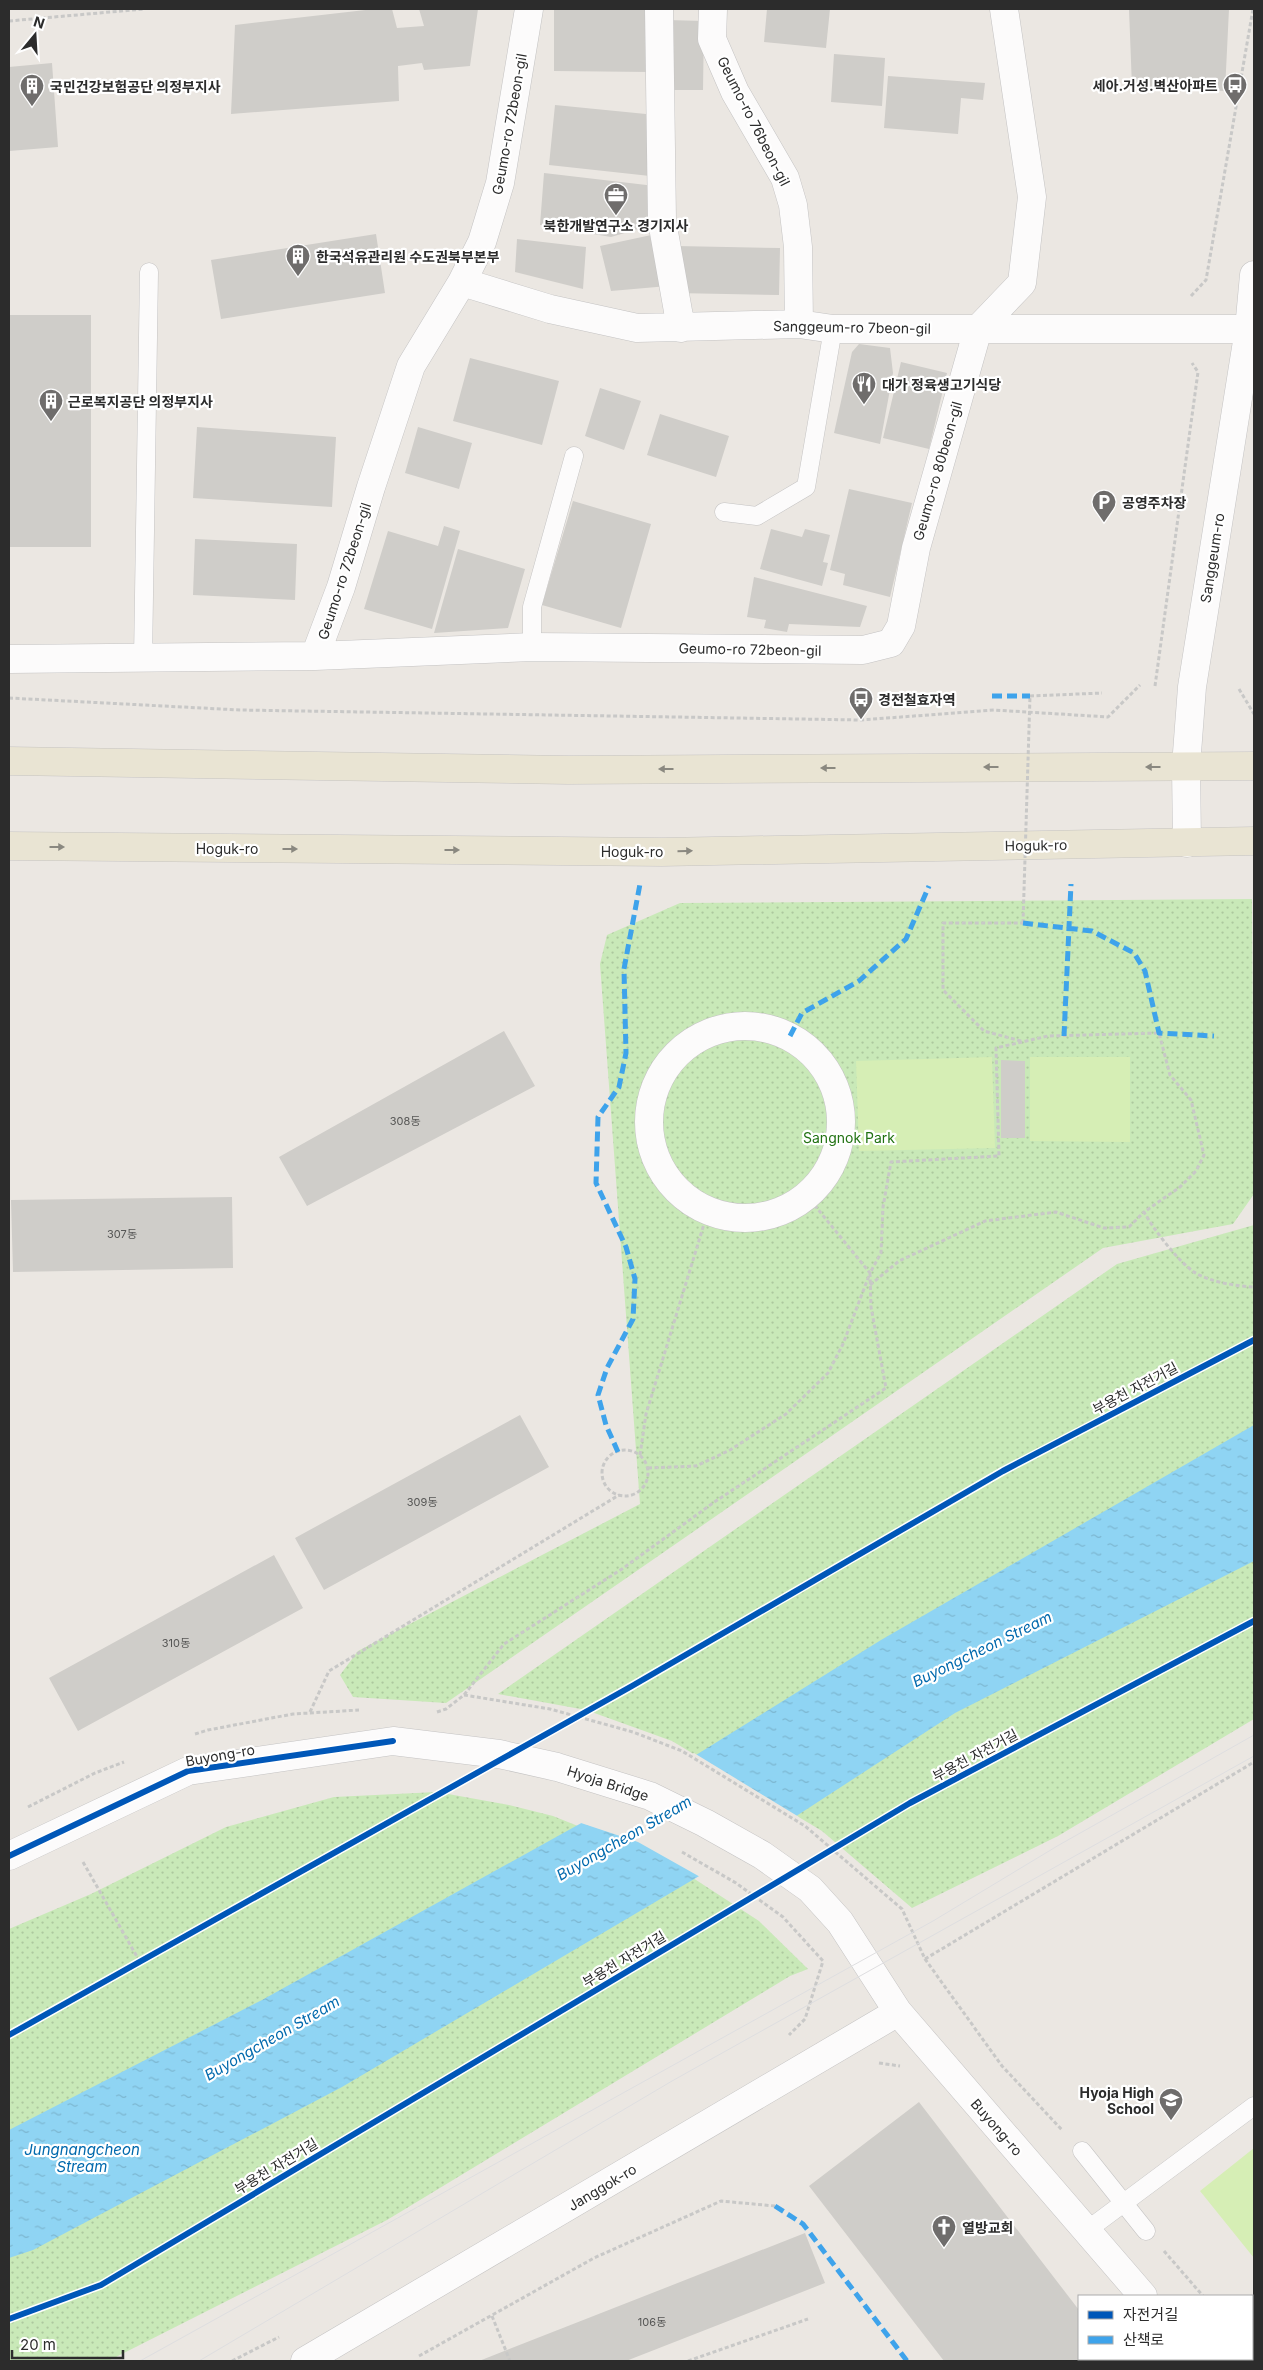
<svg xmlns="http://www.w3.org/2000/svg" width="1263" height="2370" font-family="Inter,'Noto Sans KR',sans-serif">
<defs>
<pattern id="park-dots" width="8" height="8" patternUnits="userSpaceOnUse" patternTransform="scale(1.25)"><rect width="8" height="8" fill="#c9e9b8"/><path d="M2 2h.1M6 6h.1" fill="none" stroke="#adc89e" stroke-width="1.8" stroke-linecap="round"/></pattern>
<pattern id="water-ripples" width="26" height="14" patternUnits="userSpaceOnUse" patternTransform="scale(1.25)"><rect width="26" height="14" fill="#8fd4f3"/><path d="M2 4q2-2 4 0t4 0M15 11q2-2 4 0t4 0" fill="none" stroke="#7cb6d0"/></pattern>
</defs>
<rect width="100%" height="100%" fill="#ebe7e2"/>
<path fill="url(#park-dots)" d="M1252 899 1254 1194 1233 1224 1103 1248 446 1703 353 1697 340 1675 358 1651 640 1504 600 964 607 935 680 903Z
M1254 1225V1719L1058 1836 912 1908 822 1831 672 1741 586 1710 498 1694 1117 1264Z
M437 1792 509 1805 553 1816 670 1863 759 1921 808 1969 790 1976 387 2220 108 2361H9V1929L91 1894 226 1827 334 1797Z"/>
<path fill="#d6eeb5" d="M992 1057 995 1148 859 1151 856 1061Z
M1030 1057H1130V1142L1030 1141Z
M1254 2148V2258L1200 2191Z"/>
<path fill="url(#water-ripples)" d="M1254 1425V1561L955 1713 750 1846 342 2087 33 2250 9 2258V2130L262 2000 630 1796 881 1640Z"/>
<path fill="#ebe7e2" d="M694 1753 799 1817 702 1878 638 1842 578 1822Z"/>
<path fill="#cfcdc9" d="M374 9H392L397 28 424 26 419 9H478L470 66 424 70 422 63 398 66 399 101 231 114 235 25Z
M554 9H650V72L554 71Z
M767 9H830L826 48 764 42Z
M1129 9H1229L1225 91 1132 87Z
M667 20 704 21 703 90H667Z
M834 54 885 58 882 106 831 102Z
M52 63 58 147 9 151V67Z
M888 76 985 83 983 100 961 98 958 134 884 128Z
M555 105 656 115 650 176 549 165Z
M544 173 655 186 652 225 611 237 540 225Z
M376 234 385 293 221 319 211 260Z
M656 234 668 286 611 291 600 246Z
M517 239 586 247 583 289 515 272Z
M676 246 780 248 779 295 675 293Z
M9 315H91V547H9Z
M859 344 890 348 893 373 880 444 834 433 852 352Z
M470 358 559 381 542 445 453 421Z
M901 362 947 373 929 449 883 438Z
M600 388 641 401 624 450 585 436Z
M660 414 729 436 716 477 647 455Z
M197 427 336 437 332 507 193 498Z
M418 427 472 443 459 489 405 473Z
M849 489 912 503 890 597 843 585 845 574 830 570Z
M573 501 651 524 621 628 542 605Z
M444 526 460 531 432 629 364 609 388 531 438 546Z
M771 529 802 537 805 529 830 535 823 562 828 563 822 586 760 569Z
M195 539 297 544 295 600 193 595Z
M458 549 525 569 508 628 434 633Z
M754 577 867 606 860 627 789 624 787 632 764 628 766 620 747 617Z
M504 1031 535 1086 307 1206 279 1157Z
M1001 1060 1025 1061V1138H1001Z
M232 1197 233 1268 13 1272 11 1200Z
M520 1415 549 1467 324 1590 295 1538Z
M274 1555 303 1608 78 1731 49 1678Z
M919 2102 1079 2310V2359H1117L1119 2361H944L809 2186Z
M805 2233 825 2283 626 2361H479Z"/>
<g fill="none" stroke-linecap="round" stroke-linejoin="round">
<defs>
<path id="lane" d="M724 512 757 516 806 487 833 329
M532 647V607L574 456
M143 660 149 272
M1082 2151 1146 2231
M1086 2231 1254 2106"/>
<path id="street" d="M529 9 500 183 482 242 462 282 411 366 371 487 341 587 315 656 532 647 863 650 891 643 901 626 916 548 978 329 1022 283 1032 197 1004 9
M659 9 662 221 681 328
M713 9 712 39 735 92 785 178 793 205 798 247 799 324
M462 282 550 309 637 328 799 324 833 329H1249
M9 659 315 656
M1187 843 1186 766 1192 687 1249 329 1254 275
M649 1122a96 96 0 1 1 192 0a96 96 0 1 1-192 0Z
M9 1856 188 1771 393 1741 499 1754 557 1767 650 1796 705 1823 762 1855 810 1889 840 1922 898 2012 1143 2296
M1198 2359 1200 2361
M305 2361 898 2012"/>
<path id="primary" d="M9 761 568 770 1254 766
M9 846 662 852 1254 841"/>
</defs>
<use href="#lane" stroke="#c4c3c3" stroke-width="19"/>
<use href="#street" stroke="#c4c3c3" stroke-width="29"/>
<use href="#primary" stroke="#c6c4c2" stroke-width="29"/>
<path stroke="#c8c8c7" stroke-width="3" stroke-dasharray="4 2.5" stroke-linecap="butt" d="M9 21 144 9
M1191 296 1206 280 1253 9
M1155 686 1198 372 1192 363
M1239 689 1254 714
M1030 696 1102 693
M9 698 240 710 861 720 994 710 1108 717 1140 685
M1021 1041 984 1031 943 990V923H1023
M870 1285 899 1261 985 1221 1056 1212 1104 1228 1129 1227 1144 1212
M602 1473a23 23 0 1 1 46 0a23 23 0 1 1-46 0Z
M640 1455 646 1414 708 1211
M648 1468 696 1466 730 1450 786 1414 828 1373 843 1344 870 1273 807 1196
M464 1695 550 1709 633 1732 682 1751 805 1826 902 1909 925 1959 1002 2066 1063 2131
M310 1712 329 1671 619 1495
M437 1712 446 1709 464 1695 504 1644 622 1569 713 1503 886 1388 871 1307 870 1273 881 1253 883 1207 891 1162 999 1156 996 1048 1048 1036 1159 1033 1170 1075 1191 1100 1204 1155 1196 1171 1180 1187 1144 1212C1154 1230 1177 1260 1194 1272 1209 1282 1236 1286 1254 1287
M195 1734 208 1730 293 1714 359 1710
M28 1807 95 1773 124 1762
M682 1852 736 1883 783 1917 823 1961 805 2019 789 2035
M83 1862 140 1962
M925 1959 1254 1762
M879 2063 900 2066
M1164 2251 1203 2296
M492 2316 510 2361
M1252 2353 1254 2355
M419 2356 594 2258 721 2201 775 2206
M232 2361 279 2337
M688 2361 808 2319"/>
<use href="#lane" stroke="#fcfbfb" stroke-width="18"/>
<use href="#street" stroke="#fcfbfb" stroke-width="28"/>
<use href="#primary" stroke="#e9e4d3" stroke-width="28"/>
<path stroke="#dedee0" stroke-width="1" d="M140 2361 933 1921 1059 1845 1254 1735
M199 2361 672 2081 1254 1756"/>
<path stroke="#c8c8c7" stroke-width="3" stroke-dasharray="4 2.5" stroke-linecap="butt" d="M1023 923 1030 696"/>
<path stroke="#3ea3eb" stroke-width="5" stroke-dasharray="10 5" stroke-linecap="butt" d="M992 696H1030
M1023 923 1092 931 1134 953 1145 971 1159 1033 1214 1036
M790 1036 802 1013 859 981 906 939 929 886
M1064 1036 1071 884
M618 1452 606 1425 598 1395 607 1368 633 1319 635 1279 626 1247 596 1183 598 1117 619 1087 626 1053 624 969 640 884
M775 2206 803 2224 907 2361"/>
<defs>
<path id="cycleway" d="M9 1856 188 1771 393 1741
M9 2035 632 1686 1003 1471 1254 1340
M9 2319 101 2285 910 1803 1254 1621"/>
</defs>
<use href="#cycleway" stroke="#fff" stroke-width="9"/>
<use href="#cycleway" stroke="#0057b8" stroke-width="6"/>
</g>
<defs><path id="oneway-solid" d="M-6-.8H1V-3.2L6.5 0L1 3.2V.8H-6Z" transform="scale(1.25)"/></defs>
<g fill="#8a8880">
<use href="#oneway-solid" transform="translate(991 767) rotate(180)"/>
<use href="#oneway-solid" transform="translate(1153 767) rotate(180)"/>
<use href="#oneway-solid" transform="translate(828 768) rotate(180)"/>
<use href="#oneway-solid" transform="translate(666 769) rotate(180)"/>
<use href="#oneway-solid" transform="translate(57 847)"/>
<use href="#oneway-solid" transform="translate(290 849)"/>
<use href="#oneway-solid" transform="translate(452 850)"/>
<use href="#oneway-solid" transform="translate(685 851) rotate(-1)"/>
</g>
<defs>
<symbol id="bus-pin" viewBox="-11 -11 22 30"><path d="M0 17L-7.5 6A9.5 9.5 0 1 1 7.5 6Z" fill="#6f6d6c" stroke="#fff"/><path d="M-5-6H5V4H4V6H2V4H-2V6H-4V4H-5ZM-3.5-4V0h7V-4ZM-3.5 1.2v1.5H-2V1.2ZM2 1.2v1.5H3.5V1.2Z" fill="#fff"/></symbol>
<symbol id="building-pin" viewBox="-11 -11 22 30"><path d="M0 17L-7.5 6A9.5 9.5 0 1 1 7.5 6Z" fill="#6f6d6c" stroke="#fff"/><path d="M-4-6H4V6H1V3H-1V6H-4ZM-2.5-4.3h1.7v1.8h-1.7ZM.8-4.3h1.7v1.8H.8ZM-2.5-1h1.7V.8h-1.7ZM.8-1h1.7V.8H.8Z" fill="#fff"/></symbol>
<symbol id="office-pin" viewBox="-11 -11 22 30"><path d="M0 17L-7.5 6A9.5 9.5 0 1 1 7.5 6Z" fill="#6f6d6c" stroke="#fff"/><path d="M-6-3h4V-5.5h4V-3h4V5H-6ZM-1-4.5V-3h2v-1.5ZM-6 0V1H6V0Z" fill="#fff"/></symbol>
<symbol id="restaurant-pin" viewBox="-11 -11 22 30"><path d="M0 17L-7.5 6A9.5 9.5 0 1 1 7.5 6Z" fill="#6f6d6c" stroke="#fff"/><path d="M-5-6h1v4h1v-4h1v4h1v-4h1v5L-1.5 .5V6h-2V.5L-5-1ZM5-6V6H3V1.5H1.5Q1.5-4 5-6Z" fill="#fff"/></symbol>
<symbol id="parking-pin" viewBox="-11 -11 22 30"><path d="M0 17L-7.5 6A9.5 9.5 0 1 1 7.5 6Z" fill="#6f6d6c" stroke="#fff"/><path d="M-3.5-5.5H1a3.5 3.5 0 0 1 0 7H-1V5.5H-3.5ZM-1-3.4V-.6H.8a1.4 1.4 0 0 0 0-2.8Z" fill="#fff"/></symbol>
<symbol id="school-pin" viewBox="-11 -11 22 30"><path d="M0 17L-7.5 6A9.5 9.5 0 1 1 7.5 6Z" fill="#6f6d6c" stroke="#fff"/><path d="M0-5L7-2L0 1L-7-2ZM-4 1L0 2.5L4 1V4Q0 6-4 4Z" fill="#fff"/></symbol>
<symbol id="church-pin" viewBox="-11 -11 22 30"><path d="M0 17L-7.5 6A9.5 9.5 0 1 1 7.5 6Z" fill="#6f6d6c" stroke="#fff"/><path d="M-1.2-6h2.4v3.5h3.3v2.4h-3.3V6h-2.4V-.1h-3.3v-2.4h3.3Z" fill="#fff"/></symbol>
</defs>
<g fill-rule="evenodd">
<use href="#bus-pin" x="1221" y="71" width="28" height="38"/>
<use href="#building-pin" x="18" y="72" width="28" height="38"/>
<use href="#office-pin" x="602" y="181" width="28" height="38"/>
<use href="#building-pin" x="284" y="242" width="28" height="38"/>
<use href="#restaurant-pin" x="850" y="370" width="28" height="38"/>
<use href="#building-pin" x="37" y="387" width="28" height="38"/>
<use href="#parking-pin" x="1090" y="488" width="28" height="38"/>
<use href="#bus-pin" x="847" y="685" width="28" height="38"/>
<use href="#school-pin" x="1157" y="2086" width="28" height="38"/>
<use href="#church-pin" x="930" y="2213" width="28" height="38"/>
</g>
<g text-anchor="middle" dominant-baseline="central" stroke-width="4.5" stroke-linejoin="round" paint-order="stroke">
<g font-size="11" fill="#565655">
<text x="405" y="1121">308동</text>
<text x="122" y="1234">307동</text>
<text x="422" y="1502">309동</text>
<text x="176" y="1643">310동</text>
<text x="652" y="2322">106동</text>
</g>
<g font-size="14" font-weight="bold" fill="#2c2c2c" stroke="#fff" text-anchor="start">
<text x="1218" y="85" text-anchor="end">세아.거성.벽산아파트</text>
<text x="50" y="86">국민건강보험공단 의정부지사</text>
<text x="616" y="225" text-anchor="middle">북한개발연구소 경기지사</text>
<text x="316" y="256">한국석유관리원 수도권북부본부</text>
<text x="882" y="384">대가 정육생고기식당</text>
<text x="68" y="401">근로복지공단 의정부지사</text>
<text x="1122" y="502">공영주차장</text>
<text x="878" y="699">경전철효자역</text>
<text x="1154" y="2092" text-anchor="end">Hyoja High<tspan x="1154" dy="16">School</tspan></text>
<text x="962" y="2227">열방교회</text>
</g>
<g font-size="14" fill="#2c2c2c" stroke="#fff">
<text transform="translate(754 121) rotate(63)">Geumo-ro 76beon-gil</text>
<text transform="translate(509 124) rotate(-80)">Geumo-ro 72beon-gil</text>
<text transform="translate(852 327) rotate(1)">Sanggeum-ro 7beon-gil</text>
<text transform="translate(937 471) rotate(-74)">Geumo-ro 80beon-gil</text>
<text transform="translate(1212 558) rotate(-81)">Sanggeum-ro</text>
<text transform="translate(344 571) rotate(-72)">Geumo-ro 72beon-gil</text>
<text transform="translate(750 649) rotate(1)">Geumo-ro 72beon-gil</text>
<text transform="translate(1036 845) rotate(-1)">Hoguk-ro</text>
<text x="227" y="848">Hoguk-ro</text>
<text x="632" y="851">Hoguk-ro</text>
<text transform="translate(1135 1388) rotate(-28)">부용천 자전거길</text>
<text transform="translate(220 1755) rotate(-10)">Buyong-ro</text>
<text transform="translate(975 1755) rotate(-28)">부용천 자전거길</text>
<text transform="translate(608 1783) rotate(18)">Hyoja Bridge</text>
<text transform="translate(624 1959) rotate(-31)">부용천 자전거길</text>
<text transform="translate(997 2127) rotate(49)">Buyong-ro</text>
<text transform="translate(276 2166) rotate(-31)">부용천 자전거길</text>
<text transform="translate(602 2187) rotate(-31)">Janggok-ro</text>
</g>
<g font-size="14" fill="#227213" stroke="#fff">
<text x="849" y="1137">Sangnok Park</text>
</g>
<g font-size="15" font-style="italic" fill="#0069ad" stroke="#fff">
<text transform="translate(982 1649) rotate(-26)">Buyongcheon Stream</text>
<text transform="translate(624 1838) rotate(-30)">Buyongcheon Stream</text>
<text transform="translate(272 2038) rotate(-30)">Buyongcheon Stream</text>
<text x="82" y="2149">Jungnangcheon<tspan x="82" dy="17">Stream</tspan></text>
</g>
</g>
<rect width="1263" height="2370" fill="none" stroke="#2c2c2c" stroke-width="20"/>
<rect x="1078" y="2295" width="175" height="65" fill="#ffffff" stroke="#ababab"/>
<rect x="1088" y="2311" width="25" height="8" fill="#0057b8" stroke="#ababab"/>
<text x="1123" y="2320" font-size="15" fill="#2c2c2c">자전거길</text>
<rect x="1088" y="2336" width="25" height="8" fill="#3ea3eb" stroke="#ababab"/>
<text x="1123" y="2345" font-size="15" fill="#2c2c2c">산책로</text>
<g transform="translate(35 35) rotate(18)" stroke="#ffffff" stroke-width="4" paint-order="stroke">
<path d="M0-4L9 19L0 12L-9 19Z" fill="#2c2c2c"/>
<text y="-8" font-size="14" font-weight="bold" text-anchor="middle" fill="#2c2c2c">N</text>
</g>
<path d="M12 2350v8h111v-8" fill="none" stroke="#2c2c2c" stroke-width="2.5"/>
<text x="20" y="2350" font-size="15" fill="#2c2c2c" stroke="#ffffff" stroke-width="4" paint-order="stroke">20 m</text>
</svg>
